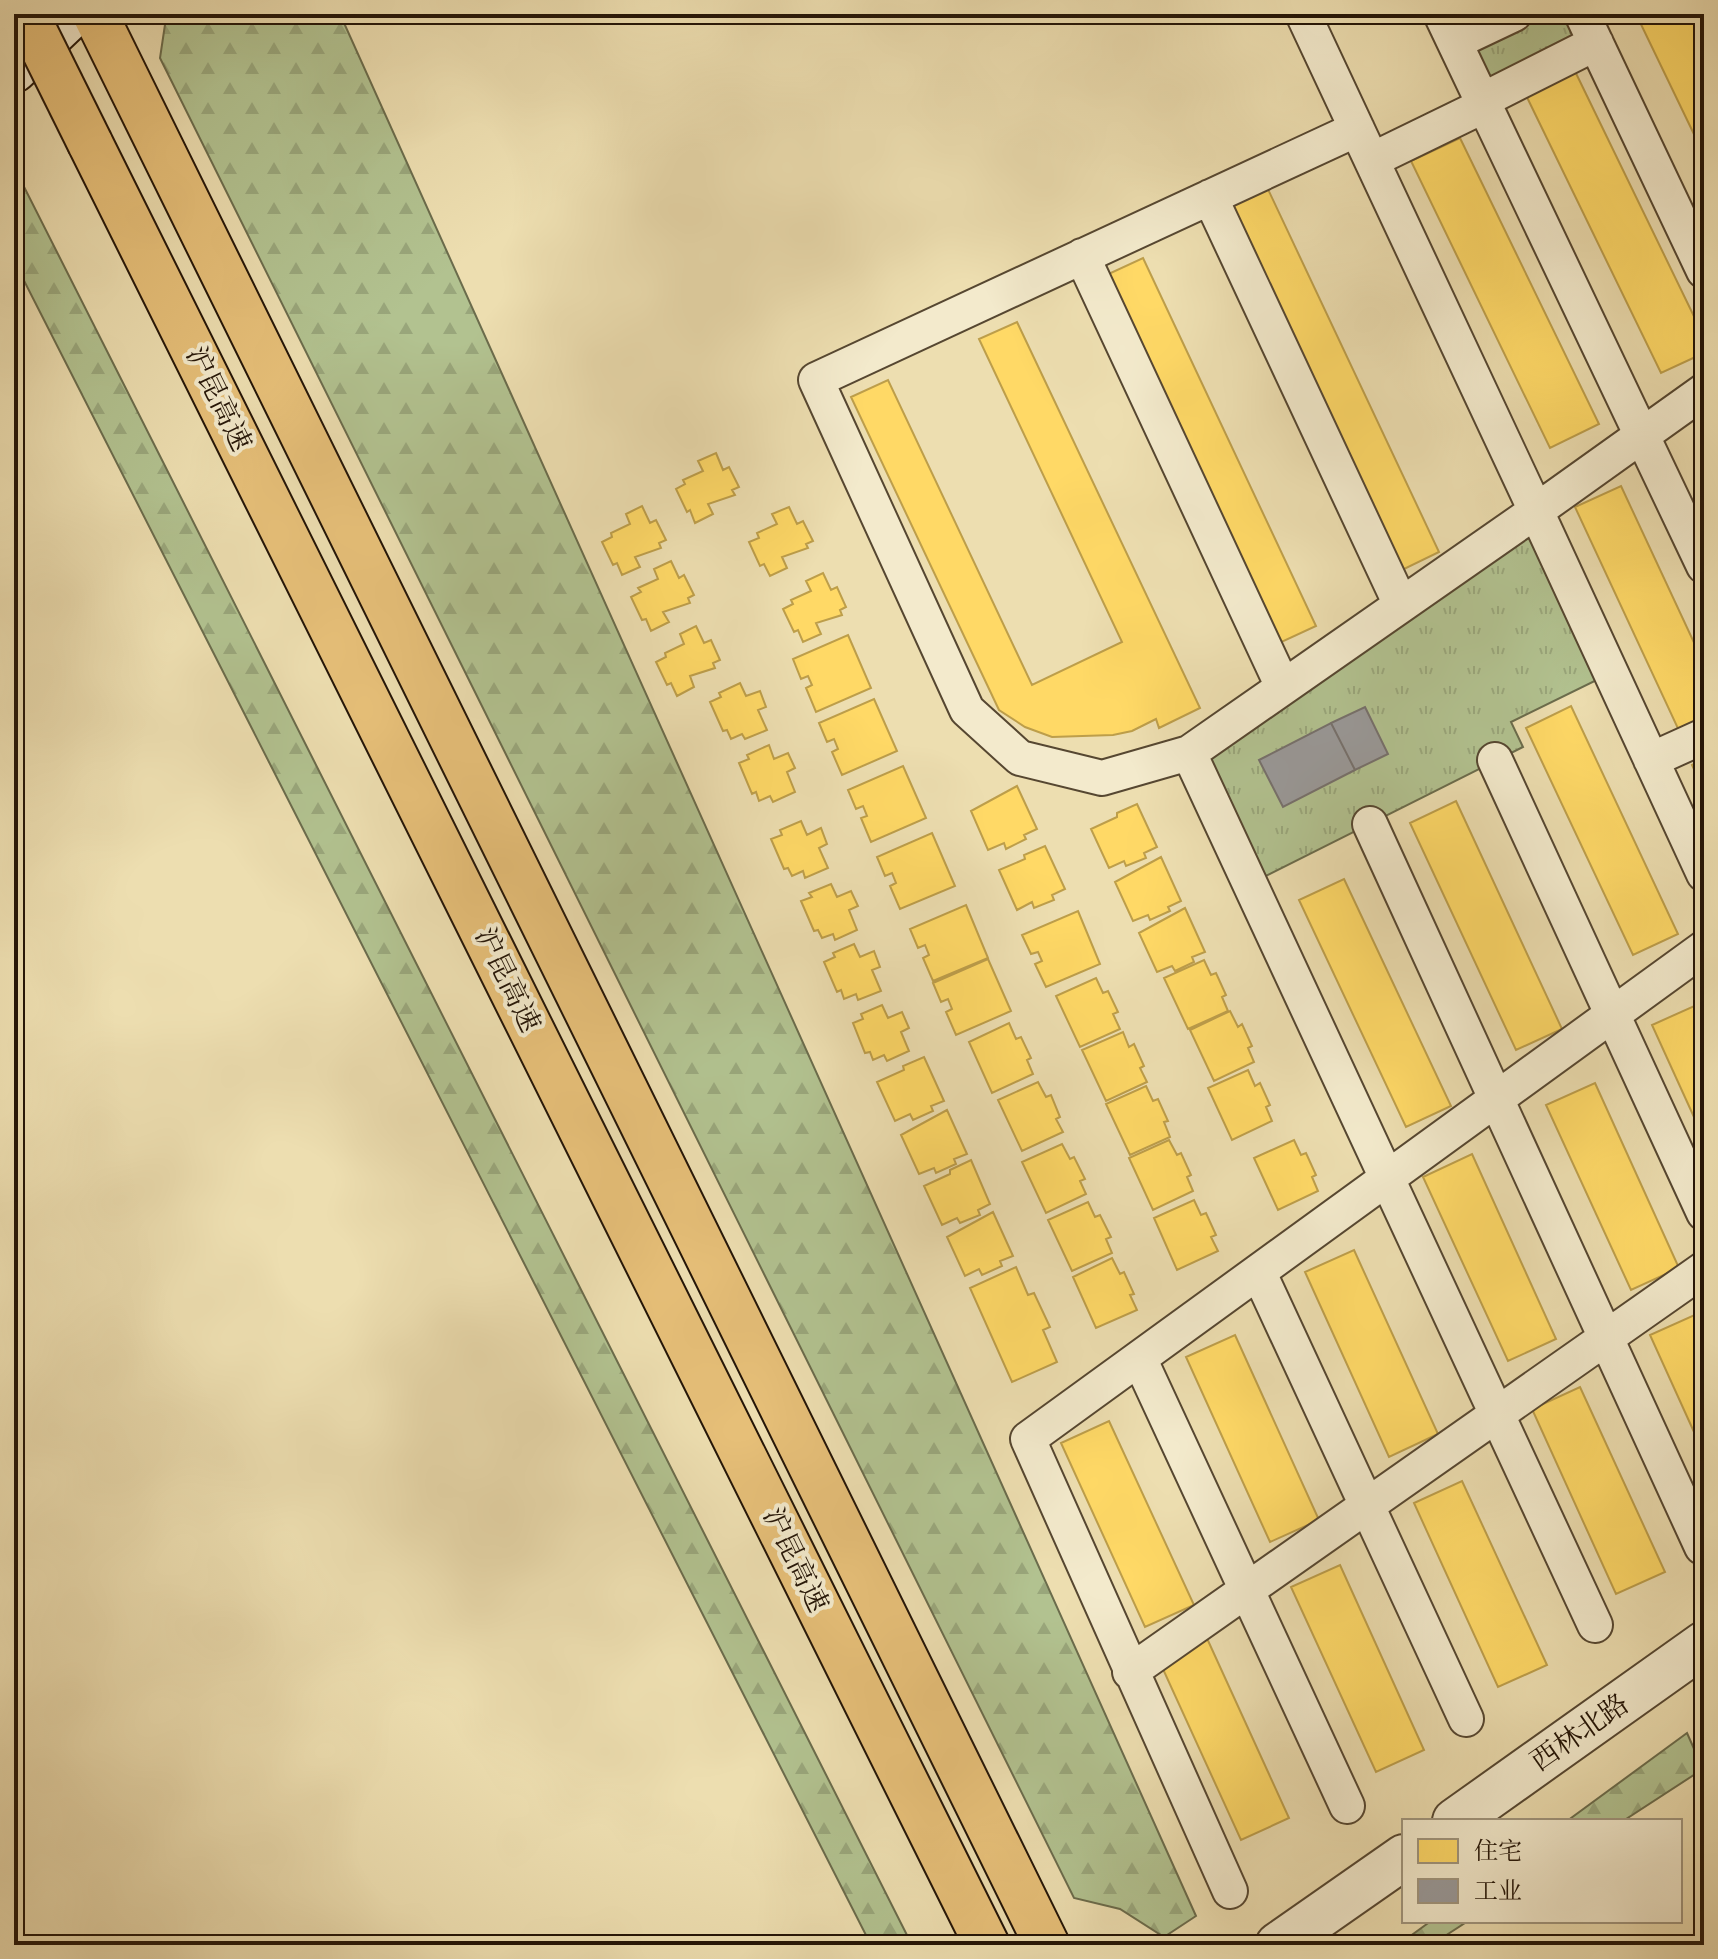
<svg xmlns="http://www.w3.org/2000/svg" width="1718" height="1959" font-family="'IM FELL Double Pica','Noto Serif SC',serif">
<defs>
<pattern id="forest-firs" width="22" height="20" patternUnits="userSpaceOnUse" patternTransform="scale(2)"><rect width="22" height="20" fill="#b2c290"/><path d="M5 1l3.5 6h-7zM16 11l3.5 6h-7z" fill="#99a67b"/></pattern>
<pattern id="park-tufts" width="24" height="20" patternUnits="userSpaceOnUse" patternTransform="scale(2)"><rect width="24" height="20" fill="#b2c290"/><path d="M3 7l-1-3M5 7V3M7 7l1-3M15 17l-1-3M17 17v-4M19 17l1-3" fill="none" stroke="#99a67b"/></pattern>
</defs>
<rect width="100%" height="100%" fill="#eddeb0"/>
<filter id="stains"><feTurbulence type="fractalNoise" baseFrequency=".0025" numOctaves="4"/><feColorMatrix values="0 0 0 0 .2 0 0 0 0 .09 0 0 0 0 .02 0 0 0 .5 -.17"/></filter>
<radialGradient id="worn" r=".72"><stop offset=".6" stop-color="#630" stop-opacity="0"/><stop offset="1" stop-color="#630" stop-opacity=".3"/></radialGradient>
<path fill="url(#forest-firs)" stroke="#6b6c4c" stroke-width="2" d="M169 14H340L1196 1916 1164 1937 1120 1909 1074 1898 160 58 166 18Z
M14 167 912 1945H871L14 261Z
M1687 1733 1703 1769 1623 1821H1567Z
M1431 1921H1468L1431 1945H1398Z"/>
<path fill="url(#park-tufts)" stroke="#6b6c4c" stroke-width="2" d="M1514 14H1582L1596 43 1483 100 1455 42Z
M1536 511 1611 673 1511 722 1523 747 1250 884 1189 753Z"/>
<path fill="#ffd966" stroke="#bd9e4a" stroke-width="2" d="M1636 14H1696L1704 30V155Z
M1571 63 1704 337V353L1661 373 1522 87Z
M1460 138 1599 424 1550 448 1411 161Z
M1266 185 1439 552 1398 572 1225 204Z
M1143 258 1316 626 1275 645 1102 277Z
M1017 322 1200 708 1159 728 1156 719 1132 731 1113 735 1052 737 1025 727 999 710 851 397 888 380 1032 685 1122 642 979 339Z
M716 453 723 470 729 467 739 487 732 490 735 495 708 504 713 514 695 523 690 510 687 512 676 489 685 484 683 480 703 471 698 461Z
M1621 486 1704 664V724L1681 735 1575 507Z
M642 506 650 523 656 520 666 540 659 543 661 548 635 557 640 567 622 575 617 563 613 565 602 542 612 537 611 533 630 524 626 514Z
M789 507 797 524 803 521 813 541 806 544 808 548 782 557 787 568 770 576 764 564 760 566 749 542 759 538 757 533 777 524 772 514Z
M671 561 679 578 684 575 694 595 688 598 690 603 663 612 669 622 651 631 646 619 642 620 631 597 641 592 638 588 658 579 654 569Z
M823 573 831 590 837 587 846 607 840 610 842 615 816 623 821 634 803 642 798 630 794 632 783 609 793 604 791 600 811 591 806 581Z
M696 626 704 643 711 640 720 660 713 663 715 668 690 676 694 687 677 696 671 683 667 685 656 662 666 657 665 653 684 644 680 634Z
M848 635 871 688 816 712 806 688 812 685 808 676 801 679 793 659Z
M740 683 746 696 760 691 766 707 758 710 767 730 745 739 742 734 731 739 727 730 723 731 710 702 721 697 719 693Z
M874 699 897 751 842 775 832 752 838 749 834 739 827 742 819 723Z
M1571 706 1678 934 1633 955 1526 728Z
M769 745 774 759 788 753 795 768 787 772 795 792 773 802 770 796 759 801 756 792 752 794 739 763 749 759 747 755Z
M1704 759V791L1692 765Z
M903 766 926 818 871 842 861 818 867 816 863 806 856 809 848 790Z
M1017 786 1037 829 1024 835 1026 839 1006 849 1004 843 988 850 971 811Z
M1456 801 1562 1029 1516 1050 1410 823Z
M1137 804 1157 847 1144 853 1146 858 1126 866 1124 861 1109 868 1091 829 1117 817V813Z
M801 821 807 835 821 828 827 844 819 848 828 868 805 878 803 871 792 876 788 868 784 869 771 839 782 835 780 830Z
M932 833 955 886 900 909 890 886 896 883 892 873 885 876 877 857Z
M1045 846 1065 889 1052 895 1054 900 1034 908 1032 902 1017 910 999 870 1025 859 1024 855Z
M1161 857 1181 901 1168 907 1170 911 1150 920 1148 915 1133 921 1115 882Z
M1344 879 1451 1106 1406 1127 1299 900Z
M831 884 837 897 851 891 858 906 849 910 857 930 835 940 833 934 822 938 818 930 814 931 801 901 812 897 809 893Z
M966 905 988 958 933 981 923 958 929 955 925 945 918 948 910 929Z
M1185 908 1205 952 1192 957 1194 962 1175 971 1172 966 1157 972 1139 933Z
M1078 911 1100 964 1046 987 1035 964 1042 961 1038 952 1031 954 1022 935Z
M854 944 860 957 874 951 880 967 872 970 881 991 858 1000 856 994 844 999 841 990 837 992 824 962 835 957 833 953Z
M988 959 1011 1011 956 1035 946 1012 952 1009 948 999 941 1002 933 983Z
M1204 960 1211 975 1216 973 1226 995 1222 997 1228 1011 1188 1029 1164 978Z
M1096 978 1103 993 1108 991 1118 1012 1113 1014 1120 1029 1080 1047 1056 996Z
M1701 1003 1704 1010V1139L1652 1025Z
M882 1005 888 1018 902 1012 909 1028 901 1032 909 1051 887 1061 884 1055 873 1060 870 1052 865 1053 853 1023 863 1019 861 1014Z
M1230 1011 1238 1027 1242 1024 1252 1046 1248 1048 1254 1062 1214 1081 1190 1030Z
M1009 1023 1016 1039 1021 1037 1031 1058 1027 1060 1033 1074 992 1093 969 1042Z
M1123 1032 1129 1047 1134 1044 1144 1066 1140 1068 1147 1082 1106 1101 1082 1050Z
M924 1057 944 1101 931 1106 933 1111 913 1120 910 1114 895 1121 877 1082 904 1070 903 1066Z
M1248 1070 1255 1086 1260 1083 1270 1105 1266 1107 1272 1121 1232 1140 1208 1088Z
M1038 1082 1046 1097 1051 1095 1060 1117 1056 1119 1063 1132 1022 1151 998 1100Z
M1595 1083 1679 1268 1631 1290 1546 1105Z
M1146 1086 1153 1101 1158 1099 1168 1121 1164 1122 1170 1137 1130 1155 1106 1104Z
M947 1110 967 1154 954 1159 956 1164 936 1173 934 1168 919 1174 901 1135Z
M1169 1140 1177 1155 1181 1153 1191 1175 1187 1177 1193 1191 1153 1210 1129 1158Z
M1294 1140 1301 1155 1306 1153 1316 1175 1312 1177 1318 1191 1278 1210 1254 1158Z
M1062 1144 1070 1159 1074 1157 1085 1179 1080 1181 1086 1194 1046 1213 1022 1162Z
M1472 1154 1556 1339 1508 1361 1423 1177Z
M971 1160 990 1204 978 1210 980 1215 960 1223 957 1218 942 1225 924 1186 950 1174V1170Z
M1194 1200 1201 1215 1206 1213 1216 1235 1211 1237 1218 1251 1177 1270 1154 1218Z
M1088 1202 1095 1217 1100 1215 1111 1237 1106 1239 1112 1253 1072 1271 1048 1220Z
M993 1212 1013 1256 1000 1261 1002 1266 982 1275 979 1269 965 1276 947 1237Z
M1354 1250 1438 1434 1389 1457 1305 1272Z
M1112 1258 1120 1274 1124 1272 1134 1294 1130 1295 1137 1310 1096 1328 1073 1277Z
M1016 1267 1028 1295 1034 1293 1050 1327 1043 1330 1057 1362 1012 1382 970 1288Z
M1699 1313 1704 1325V1454L1650 1335Z
M1235 1335 1319 1520 1270 1542 1186 1357Z
M1580 1387 1665 1572 1616 1594 1532 1409Z
M1109 1421 1194 1605 1145 1627 1061 1443Z
M1462 1481 1547 1665 1498 1687 1414 1503Z
M1340 1565 1424 1750 1376 1772 1291 1587Z
M1205 1634 1289 1818 1241 1840 1157 1656Z"/>
<path fill="#999" stroke="#76716d" stroke-width="2" d="M1365 707 1388 754 1355 770 1331 723Z
M1331 723 1355 770 1283 807 1259 760Z"/>
<g fill="none" stroke-linecap="round" stroke-linejoin="round">
<defs>
<path id="minor" d="M1303 14 1536 511 1189 753 1595 1625
M1441 14 1704 566
M1582 14 1704 271
M1455 42 1514 14
M1483 100 1596 43
M1372 160 1485 105
M1210 197 1401 605
M1082 256 1283 687
M1704 391 1536 511 1704 874
M1189 753 1102 778 1020 758 967 710 816 380 1357 129
M1495 760 1704 1213
M1651 760 1704 736
M1370 824 1702 1547
M1259 1273 1466 1719
M1140 1360 1347 1806
M1130 1672 1704 1269
M1230 1891 1028 1439 1704 948"/>
<path id="tertiary" d="M1455 1821 1704 1644
M1278 1945 1404 1857"/>
<path id="secondary" d="M14 70 73 14"/>
<path id="motorway" d="M95 14 1047 1945
M90 143 987 1945"/>
</defs>
<use href="#minor" stroke="#564731" stroke-width="38"/>
<use href="#tertiary" stroke="#564731" stroke-width="48"/>
<use href="#secondary" stroke="#241507" stroke-width="48"/>
<use href="#motorway" stroke="#241507" stroke-width="48"/>
<use href="#minor" stroke="#f3eacc" stroke-width="34"/>
<use href="#tertiary" stroke="#f3eacc" stroke-width="44"/>
<use href="#secondary" stroke="#f3eacc" stroke-width="44"/>
<use href="#motorway" stroke="#e6bf78" stroke-width="44"/>
<defs>
<path id="motorway-bridge" d="M26 14 90 143"/>
</defs>
<use href="#motorway-bridge" stroke="#241507" stroke-width="48" stroke-linecap="butt"/>
<use href="#motorway-bridge" stroke="#e6bf78" stroke-width="44"/>
</g>
<g text-anchor="middle" dominant-baseline="central" stroke-width="8" stroke-linejoin="round" paint-order="stroke">
<g font-size="28" fill="#241507" stroke="#f3eacc">
<text transform="translate(218 399) rotate(64)">沪昆高速</text>
<text transform="translate(507 980) rotate(64)">沪昆高速</text>
<text transform="translate(795 1560) rotate(64)">沪昆高速</text>
<text transform="translate(1580 1733) rotate(-35)">西林北路</text>
</g>
</g>
<rect width="1718" height="1959" fill="none" stroke="#eddeb0" stroke-width="48"/>
<rect x="16" y="16" width="1686" height="1927" fill="none" stroke="#241507" stroke-width="4"/>
<rect x="24" y="24" width="1670" height="1911" fill="none" stroke="#241507" stroke-width="2"/>
<rect x="1402" y="1819" width="280" height="104" fill="#f3eacc" stroke="#a0957d" stroke-width="2"/>
<rect x="1418" y="1839" width="40" height="24" fill="#ffd966" stroke="#a0957d" stroke-width="2"/>
<text x="1474" y="1859" font-size="24" fill="#241507">住宅</text>
<rect x="1418" y="1879" width="40" height="24" fill="#999999" stroke="#a0957d" stroke-width="2"/>
<text x="1474" y="1899" font-size="24" fill="#241507">工业</text>
<rect width="100%" height="100%" filter="url(#stains)"/>
<rect width="100%" height="100%" fill="url(#worn)"/>
</svg>
